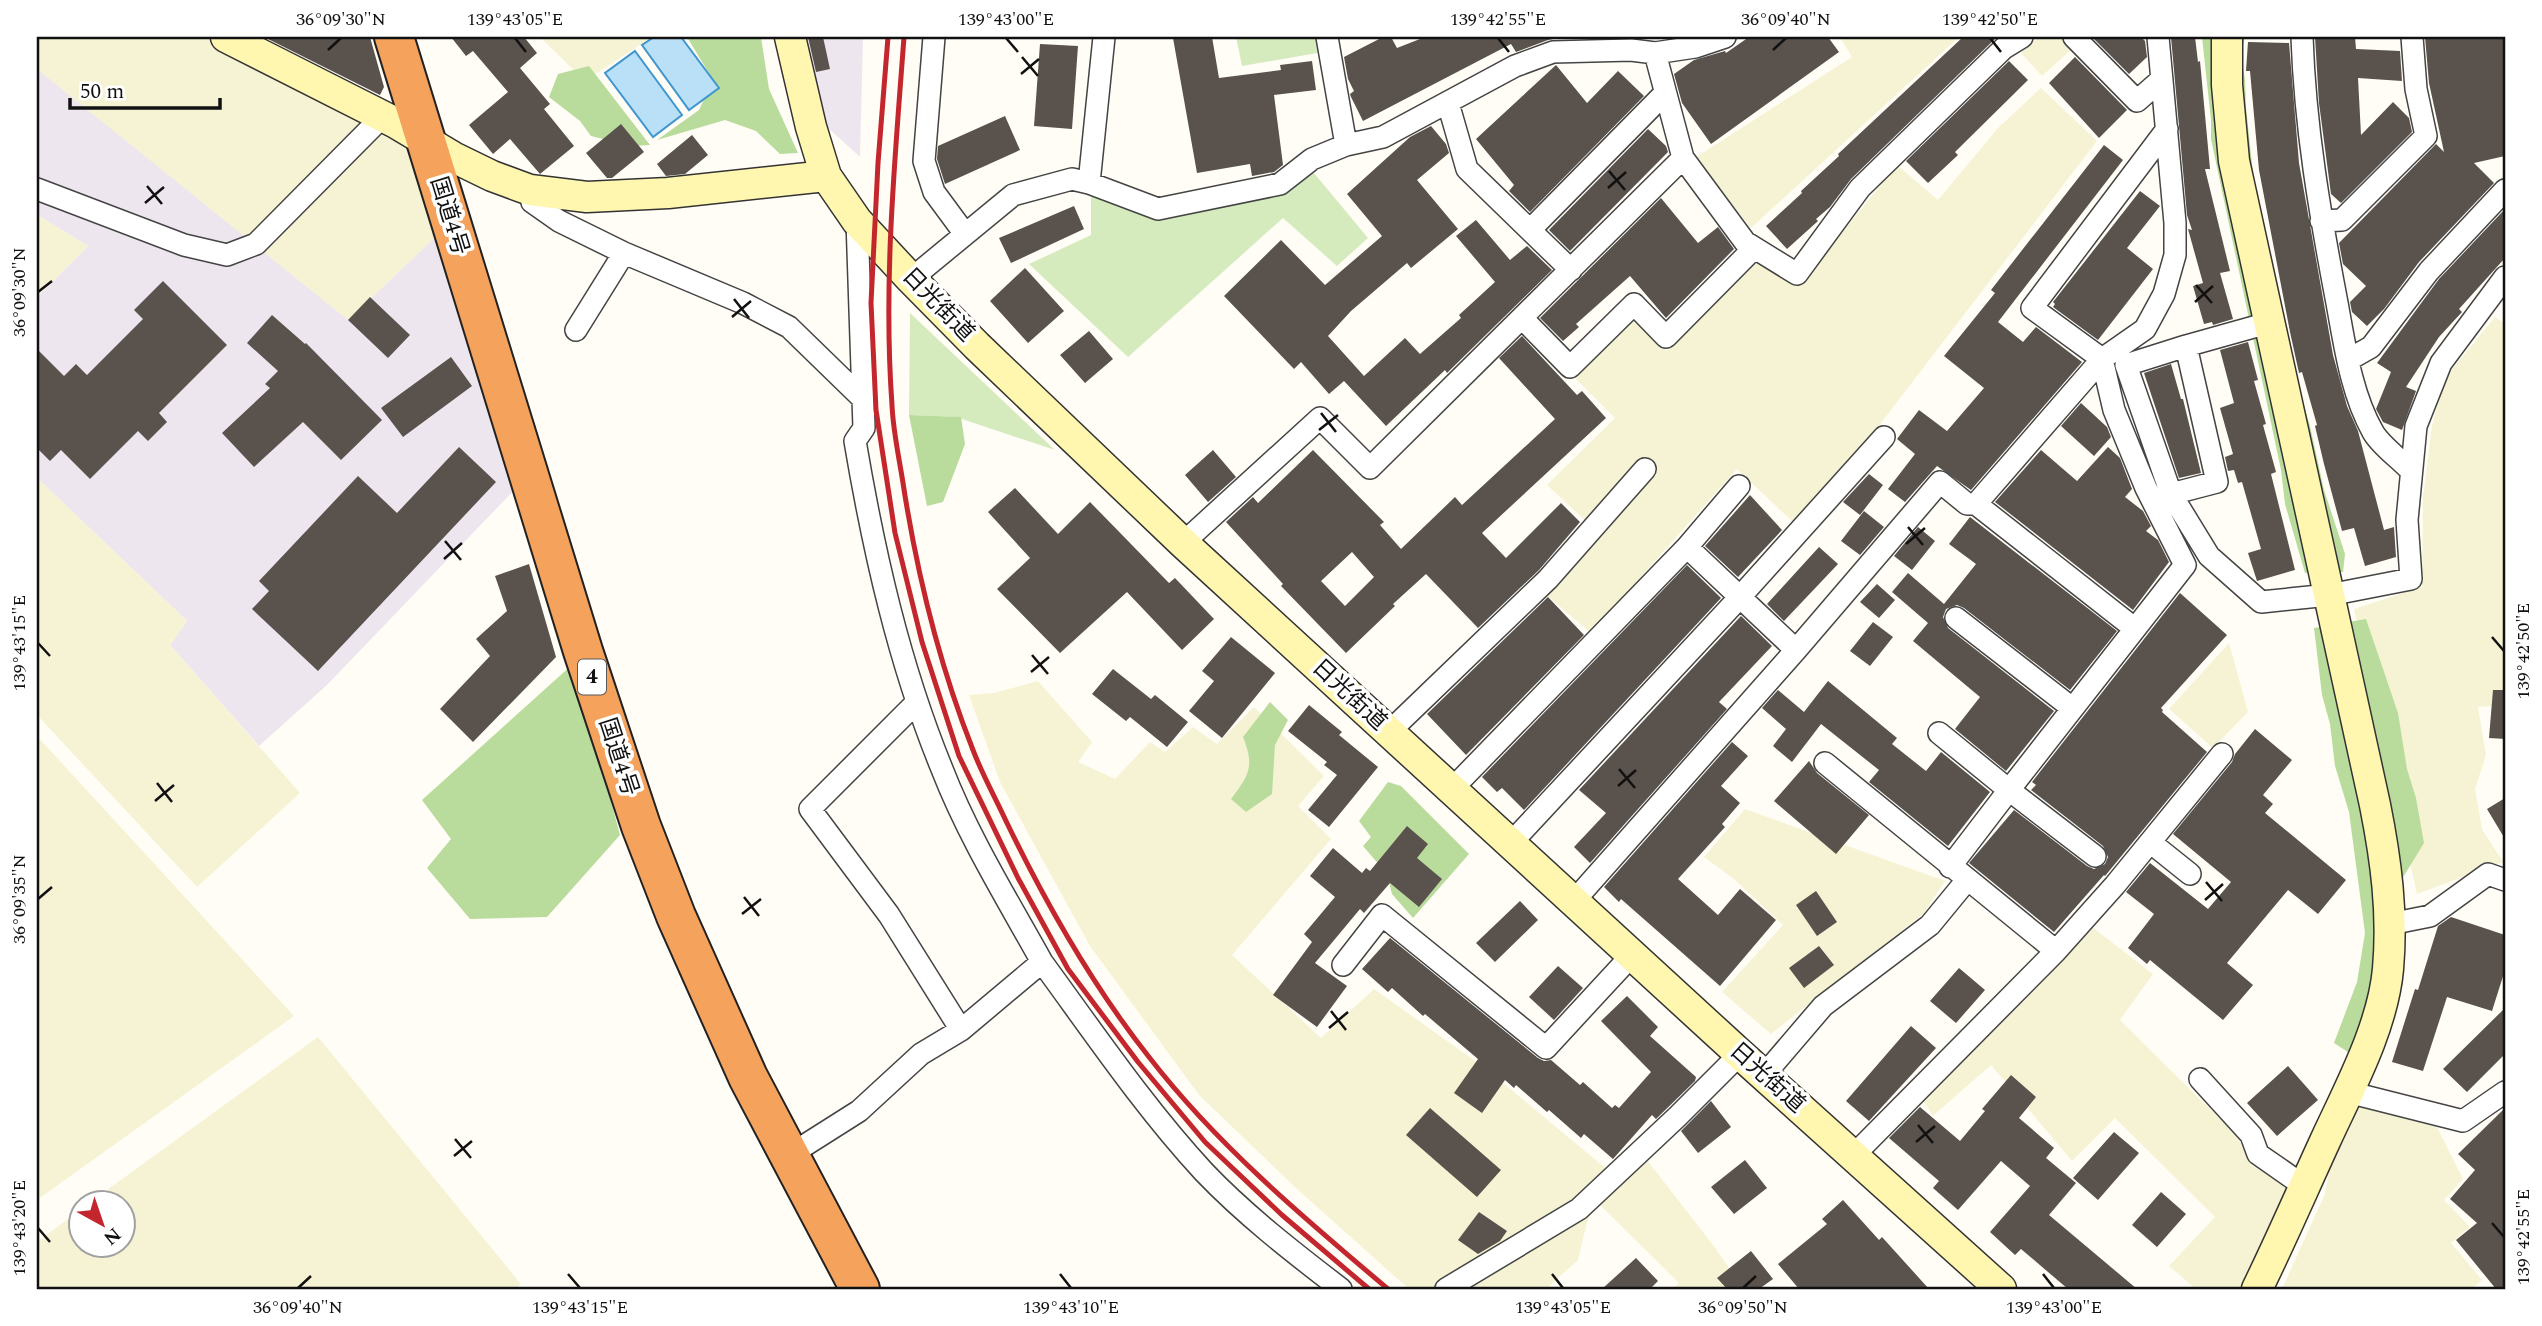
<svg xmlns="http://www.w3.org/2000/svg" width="2542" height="1326" font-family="Spectral,'Noto Sans JP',serif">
<rect width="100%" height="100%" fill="#fffdf5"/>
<path fill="#eee6ef" d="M793 37H863L860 157 827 127 796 62Z
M37 67 348 320 435 237 519 485 327 685 259 746 170 645 187 621 37 478V297L88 246 37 215Z"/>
<path fill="#f6f3d4" d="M37 37H205L408 147 435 237 348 320 37 69Z
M540 37H652L585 81Z
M1840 37H1959L1751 228 1695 158 1852 57Z
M2039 37H2065L2074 47 2042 76 2021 53Z
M2041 88 2097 141 1881 423 1794 523 1737 469 1591 633 1544 593 1600 534 1547 485 1615 418 1573 376 1632 320 1667 351 1752 260 1800 284 1897 165 1938 200 1998 128Z
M37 215 88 246 37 297Z
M2495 317 2505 324V705L2478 707 2486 755 2475 789 2482 829 2503 862 2417 894 2354 609 2422 587 2423 498 2432 426 2445 378Z
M37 478 187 621 170 645 300 793 197 887 37 715Z
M2229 643 2248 712 2213 748 2169 709Z
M1038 681 1092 742 1078 762 1115 779 1150 742 1165 752 1193 727 1217 744 1254 707 1324 776 1298 806 1331 839 1232 955 1321 1038 1374 989 1485 1068 1609 1171 1587 1222 1578 1260 1546 1289H1409L1298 1190 1199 1095 1090 946 1000 782 969 695 994 693Z
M37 736 294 1016 37 1200Z
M1745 809 1945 881 1924 913 1771 1034 1722 992 1783 925 1734 879 1704 857Z
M2083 920 2153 974 2120 1020 2237 1136 2252 1166 2291 1188 2241 1289H2196L2169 1266 2215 1217 2115 1118 2072 1161 1991 1065 1933 1116 1917 1091Z
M318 1037 521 1284 514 1289H37V1242L80 1210V1246H122V1204L89 1203Z
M2357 1102 2437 1127 2463 1179 2444 1200 2470 1227 2451 1243 2482 1280 2472 1289H2282L2325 1194 2330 1165Z
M1647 1160 1713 1245 1744 1289H1673L1679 1283 1600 1205Z"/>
<path fill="#d5ebbd" d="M1236 37H1320L1323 52 1242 66Z
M1314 173 1368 238 1337 266 1283 218 1128 357 1029 264 1091 235V196L1165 219 1279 195Z
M910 313 1055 450 956 417 909 415Z"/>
<path fill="#b9dc9c" d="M687 37H761L769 89 798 153 780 154 756 131 725 120 657 140 699 110 713 80Z
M2202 37H2245L2241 55 2245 80 2246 107 2254 183 2295 376 2310 426 2324 490 2345 554 2343 572 2305 573 2285 504 2281 470 2211 139V120Z
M589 66 650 145 631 146 591 136 580 121 549 97 558 74Z
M909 415 961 417 965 444 943 502 927 506Z
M2366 619 2398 713 2407 769 2416 798 2424 843 2402 879V906L2351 1054 2334 1043 2357 982 2365 933 2349 812 2335 766 2330 724 2322 695 2314 628Z
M574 663 620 835 547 917 470 919 427 868 451 839 422 800Z
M1270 702 1288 720 1275 745 1272 794 1246 812 1231 799C1249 775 1255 767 1243 737Z
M1388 782 1401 786 1469 854 1413 918 1392 894 1387 874 1363 846 1371 837 1359 821Z"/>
<path fill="#b9e0f7" stroke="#3f96cf" stroke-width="2" d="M654 37H681L719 88 689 110 642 45Z
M635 51 682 115 653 137 605 73Z"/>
<path fill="#5a524d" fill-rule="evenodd" d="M264 37H370L384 87 380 95Z
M451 37H524L537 53 520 68 550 104 544 109 574 146 540 174 510 139 493 154 469 125 508 92 473 51 466 56Z
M808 37H823L830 69 816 72Z
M1182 37H1212L1219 78 1281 70 1280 65 1312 61 1316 90 1274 95 1283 165 1274 172 1252 176 1250 164 1197 173 1173 38Z
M1383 37H1391L1397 48 1425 37H1564L1548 40 1516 52 1511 44 1363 121 1351 97 1350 94 1354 91 1348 79 1344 57Z
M1749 37H1828L1839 52 1711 144 1682 103 1674 74 1694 60 1725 51 1726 53Z
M1963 37H1997L1851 179 1830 207 1816 219 1818 221 1787 249 1766 226 1802 193 1801 191 1839 156 1838 154Z
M2096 37H2141L2145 41 2147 57 2129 74 2094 39Z
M2171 37H2195L2198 62 2200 61 2210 169H2205L2230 271 2220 273 2233 319 2213 325 2212 322 2204 324 2193 286 2203 283 2188 229 2192 230 2187 215Z
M2315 37H2355L2356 49 2400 51 2402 81 2358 78 2361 135 2393 102 2409 118 2412 132 2341 203 2331 194 2319 103Z
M2425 37H2505V156L2474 163 2494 183 2419 262 2384 309 2367 326 2352 312 2350 302 2366 286 2343 264 2339 243 2436 144 2444 152 2429 83Z
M2248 42 2289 43 2299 163 2333 355 2347 406 2358 431 2384 530 2394 527 2396 557 2365 566 2354 528 2342 531 2324 464 2315 426 2317 425 2302 372 2299 373 2290 332 2259 170 2250 71H2246Z
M1040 44 1078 46 1072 129 1034 126Z
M2075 57 2127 110 2099 138 2049 83Z
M2009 61 2028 80 1955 152 1958 155 1928 183 1906 161Z
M1556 65 1587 103 1618 71 1644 96 1530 212 1509 191 1514 185 1476 139Z
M1005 116 1020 150 945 184 937 159 938 146Z
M621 124 644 152 612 178H607L586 153Z
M1431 126 1446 144 1449 153 1417 180 1458 229 1411 268 1407 263 1351 311 1328 336 1364 376 1405 338 1420 354 1461 318 1459 315 1495 282 1456 236 1476 220 1510 260 1527 246 1552 270 1447 373 1445 370 1386 426 1344 381 1329 394 1301 362 1294 369 1224 296 1281 240 1325 285 1382 236 1347 194 1410 137Z
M1648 129 1666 146 1668 152 1570 251 1549 230Z
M692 135 708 155 685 174 666 176 657 164Z
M2104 145 2123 160 1998 322 2023 342 2036 327 2082 362 1971 490 1937 466 1905 502 1888 489 1915 454 1897 439 1919 410 1947 431 1984 388 1944 356 1995 293 1991 290Z
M2140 191 2160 206 2127 248 2153 269 2098 340 2053 307 2055 304 2053 302Z
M1661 198 1698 243 1718 227 1734 249 1666 318 1630 276 1576 324 1579 327 1563 341 1540 318Z
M1074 206 1084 229 1011 263 999 238Z
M2505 209V258L2459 309 2462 312 2439 337 2406 387 2416 391 2402 430 2383 422 2376 409 2391 372 2377 363 2439 279Z
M1025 268 1064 311 1028 343 990 301Z
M163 281 227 345 159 413 167 422 148 441 138 431 90 479 61 450 50 461 37 448V349L64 376 76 364 87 375 143 319 134 310Z
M370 297 410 335 388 358 348 320Z
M272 315 305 344 306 343 382 420 341 460 303 422 254 467 222 433 270 388 265 384 278 371 247 343Z
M1089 331 1113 359 1085 383 1060 355Z
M1522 336 1577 395 1582 391 1606 418 1482 533 1506 558 1561 503 1580 522 1539 570 1478 628 1426 574 1393 604 1395 606 1346 653 1281 586 1283 584 1226 522 1253 497 1258 503 1313 450 1384 522 1380 525 1401 549 1455 497 1462 505 1555 419 1499 358ZM1352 552 1374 577 1345 606 1321 581Z
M2248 342 2258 380 2254 381 2266 424 2263 425 2276 472 2271 474 2295 570 2257 581 2248 553 2261 549 2242 482 2238 483 2234 470 2228 471 2225 457 2233 454 2220 408 2234 403 2220 350Z
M451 357 472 386 403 437 381 408Z
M2171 364 2181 399H2183L2201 473 2179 478 2144 373Z
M2081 403 2107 427 2111 437 2094 456 2061 426Z
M459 447 496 482 318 671 252 609 269 591 259 581 358 476 397 513Z
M2108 447 2120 458 2132 489 2125 497 2143 511 2151 526 2146 531 2158 540 2169 562 2133 610 1995 502 2041 450 2077 481Z
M1213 450 1236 477 1208 502 1185 475Z
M1869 474 1883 485 1860 515 1843 502Z
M1015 488 1058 534 1090 502 1169 583 1175 578 1214 619 1182 650 1127 592 1060 653 997 589 1030 558 988 512Z
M1750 495 1782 530 1738 577 1705 546Z
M1864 511 1884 527 1860 555 1841 541Z
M1970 517 2117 631 2070 690 1964 608 1957 605 1946 609 1943 617 1948 628 2054 711 2006 771 1955 729 1980 697 1913 641 1928 623 1892 592 1908 573 1944 604 1976 564 1949 544Z
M1918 527 1935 541 1912 570 1894 556Z
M1819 547 1838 564 1784 621 1767 604Z
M529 564 556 657 473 742 440 709 490 656 476 639 507 611 495 576Z
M1687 565 1721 598 1524 810 1502 788 1497 792 1482 777Z
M1877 584 1895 600 1879 618 1860 602Z
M2180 593 2227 635 2161 708 2163 710 2162 712 2207 752 2105 876 2104 875 2054 932 1969 863 2014 810 2087 866 2094 869 2105 864 2108 857 2103 846 2031 790 2036 785 2032 782Z
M1548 597 1584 635 1466 755 1427 714Z
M1741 616 1772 646 1719 702 1727 709 1590 863 1574 847 1606 813 1579 790Z
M1873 622 1893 637 1870 666 1850 651Z
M1231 637 1275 673 1222 738 1189 711 1214 681 1202 671Z
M1113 669 1151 699 1155 695 1188 722 1167 747 1130 717 1126 721 1092 694Z
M1828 681 1897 738 1892 744 1926 771 1941 752 1990 792 1948 846 1869 782 1879 770 1821 724 1792 762 1773 746 1786 729 1762 708 1778 690 1804 712Z
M2493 690H2505V739L2489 738Z
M1309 705 1342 732 1339 735 1378 767 1329 827 1308 810 1337 775 1324 765 1327 762 1288 731Z
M2255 729 2292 760 2263 795 2273 804 2265 813 2346 880 2318 914 2288 890 2227 963 2253 985 2223 1020 2150 960 2147 964 2128 948 2154 914 2126 892 2150 863 2208 909 2231 882 2173 834 2232 762 2235 754Z
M1732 742 1748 756 1721 786 1740 803 1722 824 1725 827 1678 879 1718 915 1740 889 1776 920 1720 986 1621 899 1619 902 1604 887Z
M1809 761 1817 773 1869 815 1836 854 1774 801Z
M2505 798V839L2487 809Z
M1407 826 1428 844 1417 858 1442 879 1419 907 1390 883 1364 913 1360 909 1315 963 1347 986 1317 1027 1273 995 1312 942 1304 934 1335 897 1310 876 1333 848 1362 873 1366 868 1370 871Z
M1816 891 1837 922 1817 936 1796 905Z
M1520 901 1538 920 1495 962 1476 943Z
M2451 917 2505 935V970L2492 1011 2447 997 2423 1071 2392 1062 2415 989 2418 990 2438 926Z
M1390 938 1538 1058 1544 1061 1551 1060 1580 1085 1583 1082 1612 1108 1615 1105 1619 1108 1651 1072 1601 1021 1627 996 1658 1027 1650 1036 1696 1077 1695 1081 1656 1119 1652 1115 1613 1159 1584 1134 1581 1138 1549 1110 1547 1112 1516 1085 1514 1088 1505 1080 1482 1113 1454 1093 1478 1059 1425 1014 1423 1016 1392 988 1388 992 1362 969Z
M1819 946 1834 965 1804 988 1789 968Z
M1558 966 1583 988 1554 1020 1529 997Z
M1959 968 1985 990 1956 1023 1930 1001Z
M2505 1008V1054L2467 1092 2443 1069Z
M1911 1026 1936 1048 1869 1121 1846 1101Z
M2288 1066 2318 1100 2277 1136 2247 1103Z
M2011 1075 2036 1097 2019 1118 2054 1148 2046 1158 2076 1183 2049 1215 2137 1289H2068L2021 1249 2015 1255 1990 1232 2030 1186 2001 1161 1958 1210 1933 1188 1939 1181 1889 1138 1920 1107 1960 1141 1985 1111 1982 1109Z
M1711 1101 1731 1127 1698 1153 1681 1131Z
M1430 1108 1501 1170 1477 1197 1406 1135Z
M2505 1108V1289H2496L2456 1240 2477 1223 2450 1199 2475 1170 2458 1154Z
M2114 1132 2139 1153 2098 1200 2073 1178Z
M1745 1160 1767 1188 1734 1214 1711 1187Z
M2161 1192 2186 1214 2157 1247 2132 1225Z
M1843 1200 1879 1240 1882 1237 1929 1289H1799L1778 1264 1827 1224 1822 1219Z
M1479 1212 1507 1231 1500 1241 1478 1254 1458 1240Z
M1751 1251 1773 1279 1759 1289H1727L1717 1278Z
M1636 1258 1658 1281 1650 1289H1602Z"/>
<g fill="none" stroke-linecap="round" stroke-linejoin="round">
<defs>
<path id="street" d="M934 37 924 161 934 192 965 234
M1327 37 1346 145
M2074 37 2137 101 2162 79
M2302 37C2305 127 2320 214 2337 303 2345 346 2351 393 2373 432 2381 446 2399 458 2410 470
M1655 53 1683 158 1745 242 1797 274 1860 188 2004 48 2022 37
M1448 103 1467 169 1571 270
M1089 183 1104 37
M37 189 184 245 227 255 256 244 382 117
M530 190 532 202 559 221 624 253 743 303 789 327 862 398
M2321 221 2342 220 2426 136 2416 89 2412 37
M1530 230 1664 94
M911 279 1013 195 1072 179 1089 183 1158 209 1280 184 1312 159 1346 145 1383 137 1515 66 1553 52 1631 50 1655 53 1695 47 1725 37
M1523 319 1570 367 1634 304 1666 337 1754 248
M576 330 624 253
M2186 346 2126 365 2171 494 2209 556 2261 602 2329 595 2411 579 2407 520 2416 426 2441 363 2505 277
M2348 360 2371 347 2429 271 2505 190
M2171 494 2217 482 2186 346 2268 323
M1976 504 2134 628
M1183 543 1320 418 1370 468 1683 158
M1687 547 1796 650
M1956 618 2072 708
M917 702 810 809 889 915 961 1030
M1389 732 1548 579 1645 469
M1939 733 2009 790 1950 867
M1825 763 2056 951 2115 885 2222 754
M1452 789 1687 547 1739 486
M2150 842 2190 874
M1511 843 1740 597 1884 437
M2095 856 2009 790 2185 565 2146 488 2114 410 2102 359 2032 308 2167 129
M1574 901 1796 650 1940 482 1967 504H1976L2102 359 2145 329 2164 294 2175 255V223L2158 37
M2390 924 2430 916 2488 874 2505 880
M1042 962C1094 1033 1144 1107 1204 1172 1245 1215 1294 1253 1341 1289
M1343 965 1382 915 1546 1048 1632 955
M1764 1075 1823 1006 1930 925 1967 880
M2200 1079 2251 1135 2258 1154 2304 1186
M2348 1092 2463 1121 2505 1092
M788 1156 859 1111 921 1054 961 1030 1042 962C1007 899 968 836 942 769 899 664 874 553 855 441L864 428 857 221
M1853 1156 2056 951
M1446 1289 1579 1209 1677 1117 1740 1054"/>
<path id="secondary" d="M226 37 396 123 453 157 492 176 530 190 587 197 668 193 826 176
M790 37 811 127 826 176 857 221 911 279 977 346 1183 543 1740 1054 2001 1289
M2227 37V85L2234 161 2375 805C2386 860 2393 913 2388 969 2383 1026 2350 1087 2326 1139 2303 1189 2281 1240 2257 1289"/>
<path id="highway" d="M394 37 583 651 641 826 676 916 748 1077 860 1289"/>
</defs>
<use href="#street" stroke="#444" stroke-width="24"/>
<use href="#secondary" stroke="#333" stroke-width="33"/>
<use href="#highway" stroke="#222" stroke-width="42"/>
<use href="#street" stroke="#fff" stroke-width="21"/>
<use href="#secondary" stroke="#fff6b0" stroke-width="30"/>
<use href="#highway" stroke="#f5a25d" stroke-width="38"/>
<path stroke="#c4262e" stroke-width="5" d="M888 37 878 163 871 303 876 410 895 533 922 642 959 756 1018 878 1068 969 1138 1062 1205 1142 1282 1215 1369 1289
M904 37C895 159 883 282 892 405 893 431 899 457 903 483 917 574 939 664 973 750 982 774 995 797 1006 821 1046 904 1092 985 1149 1057 1217 1145 1304 1218 1388 1289"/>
</g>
<path fill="none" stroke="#111" stroke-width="2.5" d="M515 38 526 52M1006 38 1018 52M1498 38 1509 52M1990 38 2001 52M328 50 341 38M1773 50 1786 38M1022 57 1038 76M1021 74 1039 59M1609 171 1625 190M147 186 162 204M1608 188 1626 172M145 203 164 187M2196 285 2212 303M38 292 52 281M734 299 749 318M2195 302 2213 286M732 317 751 301M1321 413 1336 432M1319 430 1338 415M1908 527 1923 545M445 541 461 560M1906 544 1925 528M444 559 462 543M2492 637 2504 651M38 643 50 656M1032 655 1048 674M1031 672 1049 657M1619 769 1635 788M157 783 172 802M1618 786 1636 770M155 801 174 785M2206 882 2222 901M744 897 759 916M38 899 52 887M2205 900 2223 884M742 914 761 899M1331 1011 1346 1030M1329 1028 1348 1012M1918 1125 1933 1143M455 1139 471 1158M1916 1142 1935 1126M454 1156 472 1141M2492 1223 2504 1237M38 1228 50 1242M568 1274 580 1288M1060 1274 1071 1288M1552 1274 1563 1288M2043 1274 2054 1288M298 1288 311 1276M1743 1288 1756 1276"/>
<g text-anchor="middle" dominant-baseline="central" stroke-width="7" stroke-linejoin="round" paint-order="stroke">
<rect fill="#fff" stroke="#585858" stroke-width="2" x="578" y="659.5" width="28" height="35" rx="5"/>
<g font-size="21" font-weight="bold" fill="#111">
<text x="592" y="677">4</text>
</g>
<g font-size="23" fill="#111" stroke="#fff">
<text transform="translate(449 216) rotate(73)">国道4号</text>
<text transform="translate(938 305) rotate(46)">日光街道</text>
<text transform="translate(1349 695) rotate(43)">日光街道</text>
<text transform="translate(618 757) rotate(72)">国道4号</text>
<text transform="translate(1767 1078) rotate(42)">日光街道</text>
</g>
</g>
<rect width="2542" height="1326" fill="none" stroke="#ffffff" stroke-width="77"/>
<g transform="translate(102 1224) rotate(140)"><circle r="33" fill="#ffffff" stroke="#a0a0a0" stroke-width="2"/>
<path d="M0-5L12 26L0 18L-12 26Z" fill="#c4262e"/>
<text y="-10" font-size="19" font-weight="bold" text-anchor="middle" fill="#111111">N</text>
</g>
<path d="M70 98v10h150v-10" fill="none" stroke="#111111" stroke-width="3.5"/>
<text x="80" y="98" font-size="21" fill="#111111" stroke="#ffffff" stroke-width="5" paint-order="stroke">50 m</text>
<rect x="38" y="38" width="2466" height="1250" fill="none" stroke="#111" stroke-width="2.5"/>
<g font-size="18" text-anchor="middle" fill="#111">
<text x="341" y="25">36°09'30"N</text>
<text x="515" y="25">139°43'05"E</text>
<text x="1006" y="25">139°43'00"E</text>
<text x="1498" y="25">139°42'55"E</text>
<text x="1786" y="25">36°09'40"N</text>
<text x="1990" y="25">139°42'50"E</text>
<text transform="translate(19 292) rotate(-90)" y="6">36°09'30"N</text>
<text transform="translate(19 643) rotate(-90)" y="6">139°43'15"E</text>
<text transform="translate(2523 651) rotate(-90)" y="6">139°42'50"E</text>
<text transform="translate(19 899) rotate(-90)" y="6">36°09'35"N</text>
<text transform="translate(19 1228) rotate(-90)" y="6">139°43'20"E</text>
<text transform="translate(2523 1237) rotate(-90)" y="6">139°42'55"E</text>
<text x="298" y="1313">36°09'40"N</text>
<text x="580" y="1313">139°43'15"E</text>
<text x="1071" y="1313">139°43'10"E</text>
<text x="1563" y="1313">139°43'05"E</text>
<text x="1743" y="1313">36°09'50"N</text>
<text x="2054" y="1313">139°43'00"E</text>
</g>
</svg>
